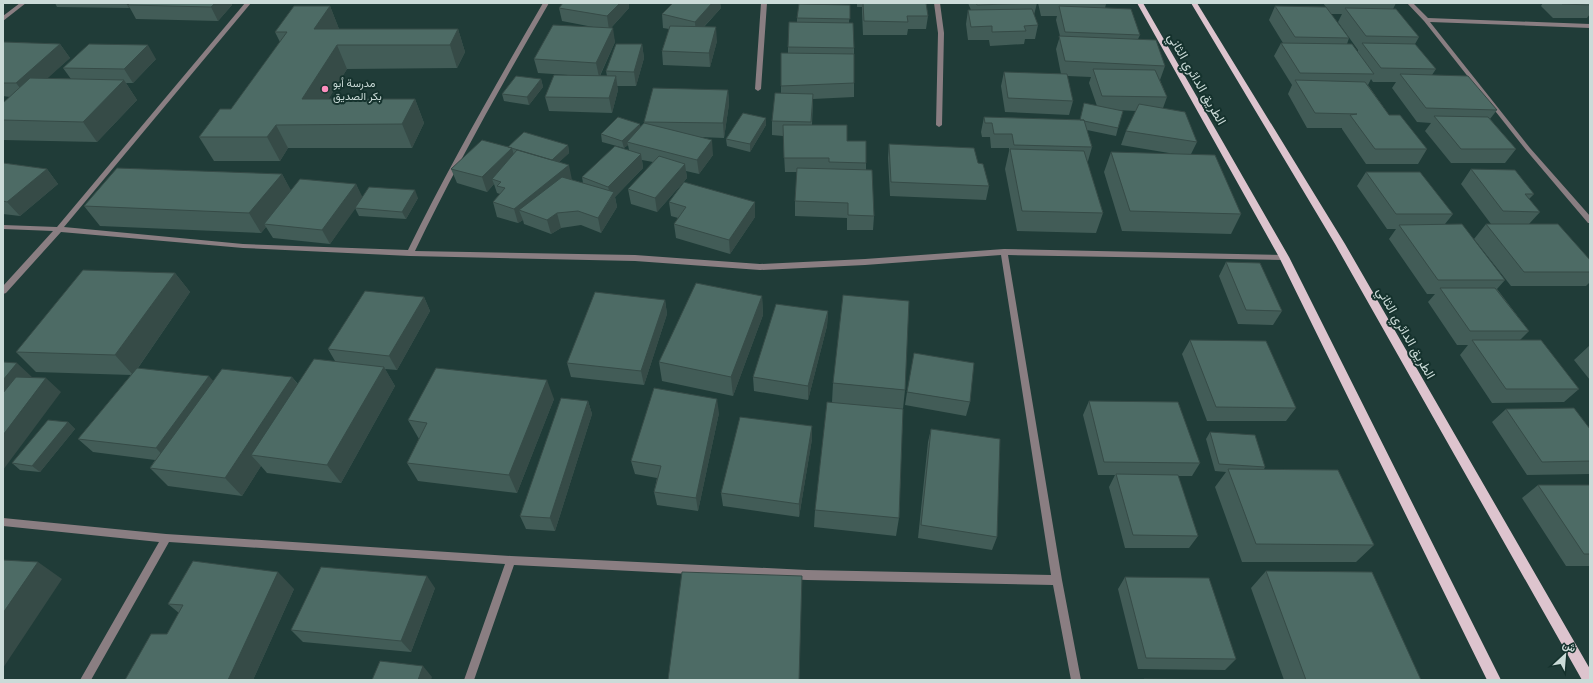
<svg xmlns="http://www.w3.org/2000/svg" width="1593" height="683" font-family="'Times New Roman',Vazirmatn,serif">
<rect width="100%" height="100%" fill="#203c38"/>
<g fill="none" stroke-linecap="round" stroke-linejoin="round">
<path fill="#8a7e82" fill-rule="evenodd" d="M20 3H26L3 21V16Z
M245 3H251L64 227 243 244 408 250C449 166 496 84 543 3H549C502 84 456 166 415 251L635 255 760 264 865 259 1004 249 1287 255 1288 257 1284 260 1008 255 1062 580 1081 680H1071L1053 585 807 580 514 565 474 680H464L505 564 169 542 91 680H80L159 542 3 526V518L166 534 511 556 807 570 1051 575 1001 255 865 265 760 270 635 261 410 256 243 248 61 232 6 293 3 294V286L53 231 3 229V225L57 227Z
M761 3H767L761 89 758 91 755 89Z
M934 3H940L944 33 942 125 939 127 936 125 938 33Z
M1407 3H1413L1428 18 1590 24V28L1430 22 1530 148 1590 216V223H1588L1526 150 1424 21Z"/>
<path fill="#ddc4ce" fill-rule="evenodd" d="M1137 3H1143L1289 257 1501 680H1487L1279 257Z
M1191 3H1197L1345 244 1590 669V680H1582L1335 244Z"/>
</g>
<path fill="#425c57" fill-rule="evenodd" d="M55 3H231L232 5 218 21 136 19 130 8H129L57 7Z
M673 3H720L721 8 704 27 717 41 710 67 663 65 662 51 669 29 663 28 662 14Z
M857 3H926L928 16 926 29H908L907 35H863L862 12V7H857Z
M968 3H1037L1034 15 1038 25 1035 39H1025L1024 44 990 46 989 40H968L966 24 968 10H971Z
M1038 3H1105L1106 4 1105 8 1140 35 1138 39 1165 66 1160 80 1167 97 1163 108 1197 142 1191 154 1241 214 1231 234 1122 231 1104 172 1111 152 1175 154 1121 145 1126 131 1136 111 1117 110 1118 128 1116 136 1087 130 1092 147 1088 161H1087L1103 213 1096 233 1017 231 1005 169 1009 151V148H991L990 137H982L981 132 984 117 1080 120 1097 106 1089 83 1091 77 1067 76 1073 101 1069 115 1005 112 1001 86 1004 72 1061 74 1056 49 1060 36 1056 20 1057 16H1041Z
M1323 3H1396L1393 9 1419 37 1415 44 1436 69 1432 75 1497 110 1490 119 1516 149 1505 163H1451L1425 131 1431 123 1417 122 1392 88 1396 82H1373L1371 79 1368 85 1389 115 1427 149 1418 164H1366L1342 129V128H1307L1288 94 1292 85 1274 56 1281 43H1283L1269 20 1275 6 1326 7ZM1331 14H1342L1338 22 1358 50V52L1347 44 1349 38Z
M1452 3H1484L1483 4Z
M1511 3H1541V4Z
M1543 3H1590V14L1587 18H1553L1541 6Z
M850 5 849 23 854 48V97L813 99 812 125 847 141 866 163V170L874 216 873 230H847V218L795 216V201L797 172H785L783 136 772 135V121L781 93V53H788V47L797 22V18Z
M330 6 339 29H458L465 52 457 68 347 69 328 99H415L424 123 412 148H288L280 161H214L199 137 231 109 280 42 275 32Z
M559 8H629L611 28 615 42 600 76H607L606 71 642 44 644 58 636 86H617L618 90 612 113 549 111 545 97 568 75 538 73 534 59 593 27 562 21Z
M3 42 60 44 70 58 47 78 71 79 63 68 156 59 133 83H126L137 100 97 142 3 140V103L10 97 3 96Z
M541 79 543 87 529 105 504 101 502 94Z
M728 90 729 104 724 138 699 137 713 155 699 174 686 171 687 178 657 212 631 204 628 189 653 162 642 160 643 168 615 197 617 207 601 233 581 225 561 228 551 234 524 224 523 220 518 223 497 217 493 202 500 194 497 193 494 184 487 192 457 183 451 169 508 147 568 145 569 153 559 162 572 180 583 183 582 177 629 150 628 145 624 148 602 142 601 134 640 127 644 124V122Z
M766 118V125L750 152 727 146 726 139Z
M889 144 989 186 986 200 890 196 888 158Z
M3 163 47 169 58 184 20 216 3 214Z
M1471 169 1534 194 1529 199 1540 212 1529 224 1590 260V282L1586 286H1511L1474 239 1486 224H1491L1461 184Z
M1366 172 1453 214 1445 224 1505 280 1497 289 1529 331 1520 340 1579 389 1564 402 1492 403 1460 355 1468 345H1457L1428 302 1435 294H1427L1389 239 1396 229H1387L1357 186Z
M282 174 291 191 356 184 362 198H418L406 219 359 216 355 208 330 244 273 238 266 227 261 233 100 226 84 206Z
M669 202 755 217 730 254 676 238 674 224 678 218 671 216Z
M1226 262 1282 311 1273 325 1238 324 1219 276Z
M175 273 190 292 138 368 213 381 292 377 298 384 335 361 328 349 424 297 430 311 397 370 385 369 395 386 341 483 267 473 261 466 242 496 168 486 150 468 155 460 93 452 78 439 131 375 36 372 16 352Z
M762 296 763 315 733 396 662 381 659 362Z
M665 300 667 314 644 385 571 377 567 363Z
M828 311 827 326 808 400 754 391 753 377Z
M1190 340 1296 408 1286 421H1207L1182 354Z
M1589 346H1590V380L1574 360Z
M833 383 905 390 903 409 899 518 896 536 814 527 815 510 832 402Z
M907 392 970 402 966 416 905 405Z
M554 399 517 493 418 481 407 463 419 439 408 420Z
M588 401 592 414 555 531 526 529 520 516Z
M1089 401 1200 463 1192 476H1178L1198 536 1189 548H1125L1109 487 1115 475H1098L1083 415Z
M1506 409 1590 429V474L1527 475 1492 422Z
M719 413 698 511 657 505 654 492 657 478 635 474 631 461Z
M68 422 75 429 40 472 20 470 12 463Z
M931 429 997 537 992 550 918 538 928 442Z
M1210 432 1265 467 1264 469 1374 545 1356 562H1242L1215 487 1226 472 1215 471 1206 439Z
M812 439 799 517 723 506 721 493Z
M1538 485H1590V566H1566L1522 498Z
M1266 571 1421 680H1284L1251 588Z
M1125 577 1236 659 1225 670 1138 669 1118 589Z
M435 588 411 652 303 642 291 630Z
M294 589 253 680H125L167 634 179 613 168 604Z"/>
<path fill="#364b47" d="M126 3H135L128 5 130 8H129Z
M212 3H231L232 5 218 21 211 7Z
M620 3H629V8L609 30 607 16Z
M712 3H720L721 8 696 35 695 22Z
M330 6 339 29H314Z
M716 27 717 41 710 67 709 53Z
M613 28 615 42 599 77 596 63Z
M458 29 465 52 457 68 450 45Z
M60 44 70 58 27 97 16 83Z
M642 44 644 58 636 86 634 72Z
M148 45 156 59 133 83 124 69Z
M337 45 347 69 314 123 302 99Z
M616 76 618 90 612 113 609 98Z
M541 79 543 87 529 105 527 97Z
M124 80 137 100 97 142 83 122Z
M728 90 729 104 724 138 723 123Z
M415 99 424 123 412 148 402 124Z
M766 118V125L750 152V144Z
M640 124 641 131 627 142 628 145 624 148 622 141Z
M276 125 288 148 280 161 267 137Z
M712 140 713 155 699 174 697 160Z
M568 145 569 153 553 168 551 161Z
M512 148 516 162 492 179 494 184 487 192 482 177Z
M641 154 643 168 615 197 617 207 601 233 598 218 611 198 608 187Z
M685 164 687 178 657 212 655 198Z
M569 165 572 180 519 210 523 220 518 223 514 209Z
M47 169 58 184 20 216 7 202Z
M282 174 293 194 264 224 266 227 261 233 249 213Z
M356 184 363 198 330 244 322 230Z
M415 190 418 198 406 219 402 212Z
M755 202V217L730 254 729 240Z
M557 213 561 228 551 234 547 220Z
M175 273 190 292 133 375 115 355Z
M762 296 763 315 733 396 731 377Z
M424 297 430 311 397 370 389 356Z
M665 300 667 314 644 385 641 371Z
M828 311 827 326 808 400V386Z
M17 363 32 377 3 413V380Z
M384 367 395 386 341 483 327 465Z
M209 376 221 390 169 462 156 448Z
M292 377 306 396 251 455 261 466 242 496 225 478Z
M46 378 61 392 3 470V435Z
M547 380 554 399 517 493 509 475Z
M717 399 719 413 698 511 696 498Z
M588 401 592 414 555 531 550 518Z
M68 422 75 429 40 472 32 466Z
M812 426V439L799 517V504Z
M38 562 62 579 3 668V613Z
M278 572 294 589 253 680H228Z
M427 576 435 588 411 652 401 641Z
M423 666 432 677 431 680H418Z"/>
<path fill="#4d6b65" stroke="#364b47" d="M130 3H215L211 7 128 5Z
M563 3H620L607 16 559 8Z
M673 3H712L695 22 662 14Z
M863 3H926L928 16H907L908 22 864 21Z
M976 3H1037L977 5Z
M1074 3H1105L1106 4Z
M1561 3H1590V5L1562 4Z
M799 4 850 5V19L797 18Z
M294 6H330L314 29H458L450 45H337L302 99H415L402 124 276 125 267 137H199L220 109H231L287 32H275Z
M1059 6 1131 9 1140 35 1065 32Z
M1275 6 1326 7 1349 38 1295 37Z
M1345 8 1396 9 1419 37 1366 36Z
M1032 9 1038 25 1024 26 1026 31 992 32V26L971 27 968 10Z
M789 22 853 23 854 48 788 47Z
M553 25 613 28 596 63 534 59Z
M670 26 716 27 709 53 662 51Z
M1059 36 1156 40 1165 66 1065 61Z
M3 42 60 44 16 83H3Z
M1281 43 1352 44 1374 74 1300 73Z
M1362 43 1415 44 1436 69 1381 68Z
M89 44 148 45 124 69 63 68Z
M616 44H642L634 72 606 71Z
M781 53 854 54V83L781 86Z
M1093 69 1155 70 1167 97 1102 96Z
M1004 72 1067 74 1073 101 1008 98Z
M1400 74 1468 76 1497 110 1426 108Z
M554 75 616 76 609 98 545 97Z
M516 76 541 79 527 97 502 94Z
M30 78 124 80 83 122 3 120V103Z
M1295 80 1365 82 1389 115H1400L1427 149H1375L1350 115 1357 114 1315 113Z
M653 88 728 90 723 123 644 122Z
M775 93 813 94 811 122 772 121Z
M1084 103 1123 111 1118 128 1084 121V120H1080Z
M1139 104 1185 112 1197 142 1126 131Z
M743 113 766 118 750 144 726 139Z
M1434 116 1488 117 1516 149H1461Z
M618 117 640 124 622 141 601 134Z
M984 117 1084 120 1092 147 1014 145 1012 134H994L992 123H985Z
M644 123 712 140 697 160 627 142Z
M783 125H847V141H866V163L829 162V158H784Z
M524 132 568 145 552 160 508 147Z
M482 140 512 148 482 177 451 169Z
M889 144 974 148 978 163 983 164 989 186 891 182Z
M615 146 641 154 608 187 582 177Z
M1010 149 1084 151 1103 213 1022 211Z
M517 150 569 165 514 209 493 202 505 188 497 186 501 182 492 179Z
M1111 152 1215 155 1241 214 1130 211Z
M659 156 685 164 655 198 628 189Z
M3 163 47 169 7 202 3 201Z
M117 168 282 174 249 213 84 206Z
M797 168 872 170 874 216 848 215V203L795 201Z
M1471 169 1515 170 1534 194H1525L1540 212 1503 211Z
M1366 172H1420L1453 214H1396Z
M562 177 614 192 598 218 578 211 557 213 547 220 519 210Z
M300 179 356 184 322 230 264 224Z
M684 182 755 202 729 240 674 224 686 207 669 202Z
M369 187 415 190 402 212 355 208Z
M1462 224 1505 280H1438L1399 225Z
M1486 224H1558L1590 260V272H1524Z
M1226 262 1260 263 1282 311 1246 310Z
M83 270 175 273 115 355 16 352Z
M696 283 762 296 731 377 659 362Z
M1440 288H1495L1529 331H1470Z
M365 291 424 297 389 356 328 349Z
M595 292 665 300 641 371 567 363Z
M843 295 909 301 905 390 833 383Z
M776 304 828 311 808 386 753 377Z
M1190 340 1266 341 1296 408 1216 407Z
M1472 340H1541L1579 389H1506Z
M914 353 974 363 970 402 907 392Z
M314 359 384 367 327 465 251 455Z
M3 362 17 363 3 380Z
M137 368 209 376 156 448 78 439Z
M436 368 547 380 509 475 407 463 427 423 408 420Z
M222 369 292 377 225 478 150 468Z
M16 377 46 378 3 435V393Z
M654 388 717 399 696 498 654 492 661 466 631 461Z
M561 398 588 401 550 518 520 516Z
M1089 401 1178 402 1200 463 1104 462Z
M827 402 903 409 899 518 815 510Z
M1574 408 1590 429V461L1542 462 1506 409Z
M740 417 812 426 799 504 721 493Z
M48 420 68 422 32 466 12 463Z
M931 429 1000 439 997 537 921 525Z
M1210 432 1255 435 1265 467 1219 464Z
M1228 469 1338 470 1374 545 1256 544Z
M1116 474 1178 475 1198 536 1133 535Z
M1538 485H1590V554H1584Z
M3 560 38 562 3 613Z
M193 561 278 572 228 680H125L151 634H167L183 605 168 604Z
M321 567 427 576 401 641 291 630Z
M1266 571 1372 572 1421 680H1306Z
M682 572 802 576 799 680H668Z
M1125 577 1209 578 1236 659 1146 658Z
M380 661 423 666 418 680H372Z
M1144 679 1241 680H1145Z"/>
<circle fill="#fd8ebe" stroke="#15322d" stroke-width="1.5" cx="325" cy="89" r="4"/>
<g text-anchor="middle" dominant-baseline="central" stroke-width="4" stroke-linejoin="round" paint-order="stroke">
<g font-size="11" fill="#cbdbd8" stroke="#15322d" text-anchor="start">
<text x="333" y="83">مدرسة أبو<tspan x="333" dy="13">بكر الصديق</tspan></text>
</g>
<g font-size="13" fill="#cbdbd8" stroke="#15322d">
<text transform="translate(1197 79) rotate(60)">الطريق الدائري الثاني</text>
<text transform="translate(1406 333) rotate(60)">الطريق الدائري الثاني</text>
</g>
</g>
<rect width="1593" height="683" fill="none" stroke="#cbdbd8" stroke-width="8"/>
<g transform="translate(1565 655) rotate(26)" stroke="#15322d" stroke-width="3" paint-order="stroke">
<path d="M0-3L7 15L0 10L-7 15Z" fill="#cbdbd8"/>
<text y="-6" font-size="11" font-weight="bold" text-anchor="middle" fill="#cbdbd8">ش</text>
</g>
</svg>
